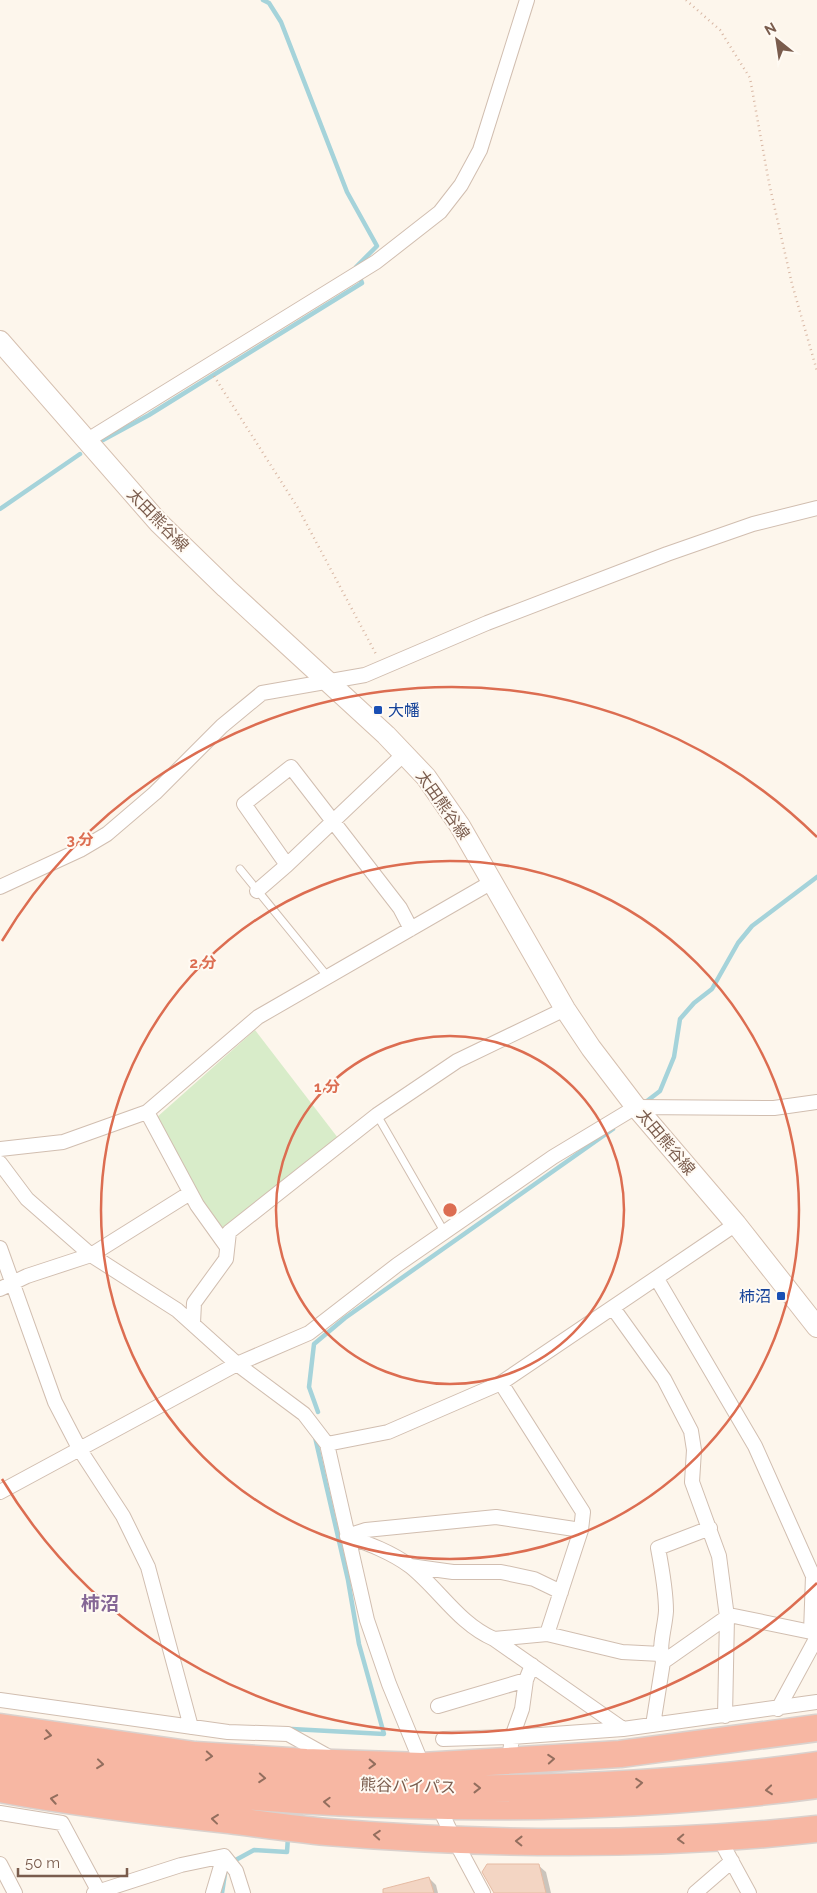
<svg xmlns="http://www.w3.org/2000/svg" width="817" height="1893" font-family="Raleway,'Noto Sans JP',sans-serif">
<rect width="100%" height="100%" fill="#fdf6ec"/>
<path fill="#d8ecc9" d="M255 1030 338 1138 222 1232 197 1194 156 1118Z"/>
<path fill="#0003" d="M538 1865 546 1872 551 1893H496Z
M429 1878 436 1885 438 1893H386Z"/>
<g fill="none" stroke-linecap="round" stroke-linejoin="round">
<path stroke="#a5d3da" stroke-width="4.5" d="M103 440 149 415 362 283 356 267 377 246 347 192 281 22 269 3 263 0
M0 509 80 454
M647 1101 660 1091 674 1057 680 1019 694 1003 712 989 738 943 752 926 817 877
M318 1412 309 1387 314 1344 345 1318 613 1129
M292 1729 384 1734 359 1644 348 1580 315 1437
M232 1862 254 1850 287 1852 288 1837
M222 1893 225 1874"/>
</g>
<path fill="#f3d5c3" stroke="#e6bba3" d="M487 1864H539L546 1893H494L482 1872Z
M429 1877 434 1893H383V1889Z"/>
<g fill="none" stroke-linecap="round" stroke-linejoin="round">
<defs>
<path id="lane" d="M240 869 328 977
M377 1115 445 1233"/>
<path id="street" d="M86 441 376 262 440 212 461 185 480 150 527 0
M405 753 287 865 244 804 291 767 400 908 411 929
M0 887 80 850 107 834 155 793 222 726 262 693 365 675 487 623 667 554 753 524 817 508
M257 891 287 865
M147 1112 197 1205 227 1247
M0 1149 63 1142 147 1112 258 1017 492 882
M0 1163 27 1199 91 1255 177 1310 237 1364 304 1414 327 1444 367 1620 389 1684 424 1769
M0 1248 55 1402 80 1450 123 1516 148 1567 191 1727
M657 1279 755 1446 813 1576 811 1632
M0 1289 27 1276 91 1255 190 1193
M613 1308 664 1379 691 1431 694 1450 692 1482 719 1556 727 1617 725 1716
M193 1323 194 1303 226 1259 229 1232 377 1115 457 1061 565 1009
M501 1383 583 1512 581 1530 547 1634
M327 1444 388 1432 501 1383 736 1224
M0 1492 237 1364 309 1333 397 1265 553 1157 636 1107 774 1108 817 1102
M347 1536C369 1544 391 1552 410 1566 439 1589 459 1624 494 1639L623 1729 817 1702
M347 1536 366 1530 496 1517 581 1530
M410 1566 453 1572H501L534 1579 561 1592
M494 1639 547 1634 622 1652 661 1654
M663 1662 727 1617 734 1616 811 1632 817 1635
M0 1700 228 1732 288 1734 331 1758
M438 1706 526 1680
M778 1709 817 1637
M653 1725 663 1662C658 1646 665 1628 666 1611 666 1590 662 1569 658 1548L710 1528
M443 1739 512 1737 623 1729
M509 1761 512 1737 522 1709 526 1680 532 1665
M437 1803 454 1839 483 1893
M0 1813 62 1823 99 1892
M719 1838 749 1893
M224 1856 236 1871 243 1893
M0 1864 15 1893
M94 1893 181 1865 224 1856
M213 1893 224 1856
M695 1893 732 1861"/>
<path id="secondary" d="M0 341 158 522 226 588 386 735 426 777 460 826 565 1009 591 1048 636 1107 736 1224 817 1327"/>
<path id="highway" d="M0 1727 195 1755 306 1762 422 1766 620 1754 817 1728
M0 1748C269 1792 547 1803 817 1765
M0 1769C271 1807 545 1822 817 1785
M0 1789C76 1803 152 1812 229 1820 261 1824 294 1829 327 1832 489 1845 655 1847 817 1829"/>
</defs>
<use href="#lane" stroke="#d1beb0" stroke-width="9"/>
<use href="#street" stroke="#d1beb0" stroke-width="16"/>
<use href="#secondary" stroke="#d6c0b0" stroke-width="22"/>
<use href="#highway" stroke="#dad1cd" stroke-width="29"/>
<path stroke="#d9b8a5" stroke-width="2.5" stroke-dasharray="1 4" stroke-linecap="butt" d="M686 0 720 30 750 78 769 183 792 284 817 371
M214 376 298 508 377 656"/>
<use href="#lane" stroke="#fff" stroke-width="7"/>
<use href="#street" stroke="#fff" stroke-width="14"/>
<use href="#secondary" stroke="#fff" stroke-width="20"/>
<use href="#highway" stroke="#f7b7a3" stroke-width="26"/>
</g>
<defs><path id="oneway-chevron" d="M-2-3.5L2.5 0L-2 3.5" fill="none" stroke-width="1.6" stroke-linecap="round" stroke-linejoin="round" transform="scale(1.25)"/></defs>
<g stroke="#936e5e">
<use href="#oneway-chevron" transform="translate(48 1735) rotate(9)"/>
<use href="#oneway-chevron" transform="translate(209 1756) rotate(4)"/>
<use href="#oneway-chevron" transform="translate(551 1759) rotate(-4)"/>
<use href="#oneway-chevron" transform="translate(100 1764) rotate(6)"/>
<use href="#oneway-chevron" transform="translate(372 1764) rotate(2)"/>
<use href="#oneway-chevron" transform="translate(262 1778) rotate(4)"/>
<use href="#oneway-chevron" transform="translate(639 1783) rotate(-4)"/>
<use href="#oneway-chevron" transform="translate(477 1788)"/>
<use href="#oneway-chevron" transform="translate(769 1790) rotate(175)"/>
<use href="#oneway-chevron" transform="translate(54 1799) rotate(-170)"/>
<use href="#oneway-chevron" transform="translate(327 1802) rotate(-177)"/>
<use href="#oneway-chevron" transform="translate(215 1819) rotate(-174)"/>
<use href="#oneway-chevron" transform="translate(377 1835) rotate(-176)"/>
<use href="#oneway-chevron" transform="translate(681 1839) rotate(178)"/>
<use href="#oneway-chevron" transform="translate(519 1841) rotate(-179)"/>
</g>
<g fill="none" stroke="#dc6d51" stroke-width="2.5">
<circle cx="450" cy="1210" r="174"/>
<circle cx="450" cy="1210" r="349"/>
<path d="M817 1583A523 523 0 0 1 2 1479M2 941A523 523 0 0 1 817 837"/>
</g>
<g fill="#1a4fb4" stroke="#fffaf3" stroke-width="2">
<rect x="373" y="705" width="10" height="10" rx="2.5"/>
<rect x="776" y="1291" width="10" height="10" rx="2.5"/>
</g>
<g text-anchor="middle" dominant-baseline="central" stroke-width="4" stroke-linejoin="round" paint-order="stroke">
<g font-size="16" fill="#7a5c4d" stroke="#fffaf3">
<text transform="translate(158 520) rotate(46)">太田熊谷線</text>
<text transform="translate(443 805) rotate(55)">太田熊谷線</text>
<text transform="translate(666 1142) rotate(50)">太田熊谷線</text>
<text transform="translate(408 1786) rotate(2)">熊谷バイパス</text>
</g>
<g font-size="16" fill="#164399" stroke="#fffaf3" text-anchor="start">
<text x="388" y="710">大幡</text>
<text x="771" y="1296" text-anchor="end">柿沼</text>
</g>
<g font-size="19" font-weight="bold" fill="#846695" stroke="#fffaf3">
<text x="100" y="1603">柿沼</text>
</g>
</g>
<circle cx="450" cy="1210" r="8" fill="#dc6d51" stroke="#fffaf3" stroke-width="2.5"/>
<g font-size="15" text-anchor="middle" font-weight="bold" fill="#dc6d51" stroke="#fffaf3" stroke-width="4" stroke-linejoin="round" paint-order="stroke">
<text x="80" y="845">3 分</text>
<text x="203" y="968">2 分</text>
<text x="327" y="1092">1 分</text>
</g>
<g transform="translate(777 40) rotate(330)" stroke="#fffaf3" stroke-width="4" paint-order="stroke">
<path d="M0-4L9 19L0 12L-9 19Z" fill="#7a5c4d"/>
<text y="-8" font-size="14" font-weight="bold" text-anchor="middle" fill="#7a5c4d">N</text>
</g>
<path d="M18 1868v8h109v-8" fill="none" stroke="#7a5c4d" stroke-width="2.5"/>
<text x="25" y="1868" font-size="15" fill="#7a5c4d" stroke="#fffaf3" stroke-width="4" paint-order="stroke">50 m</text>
</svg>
